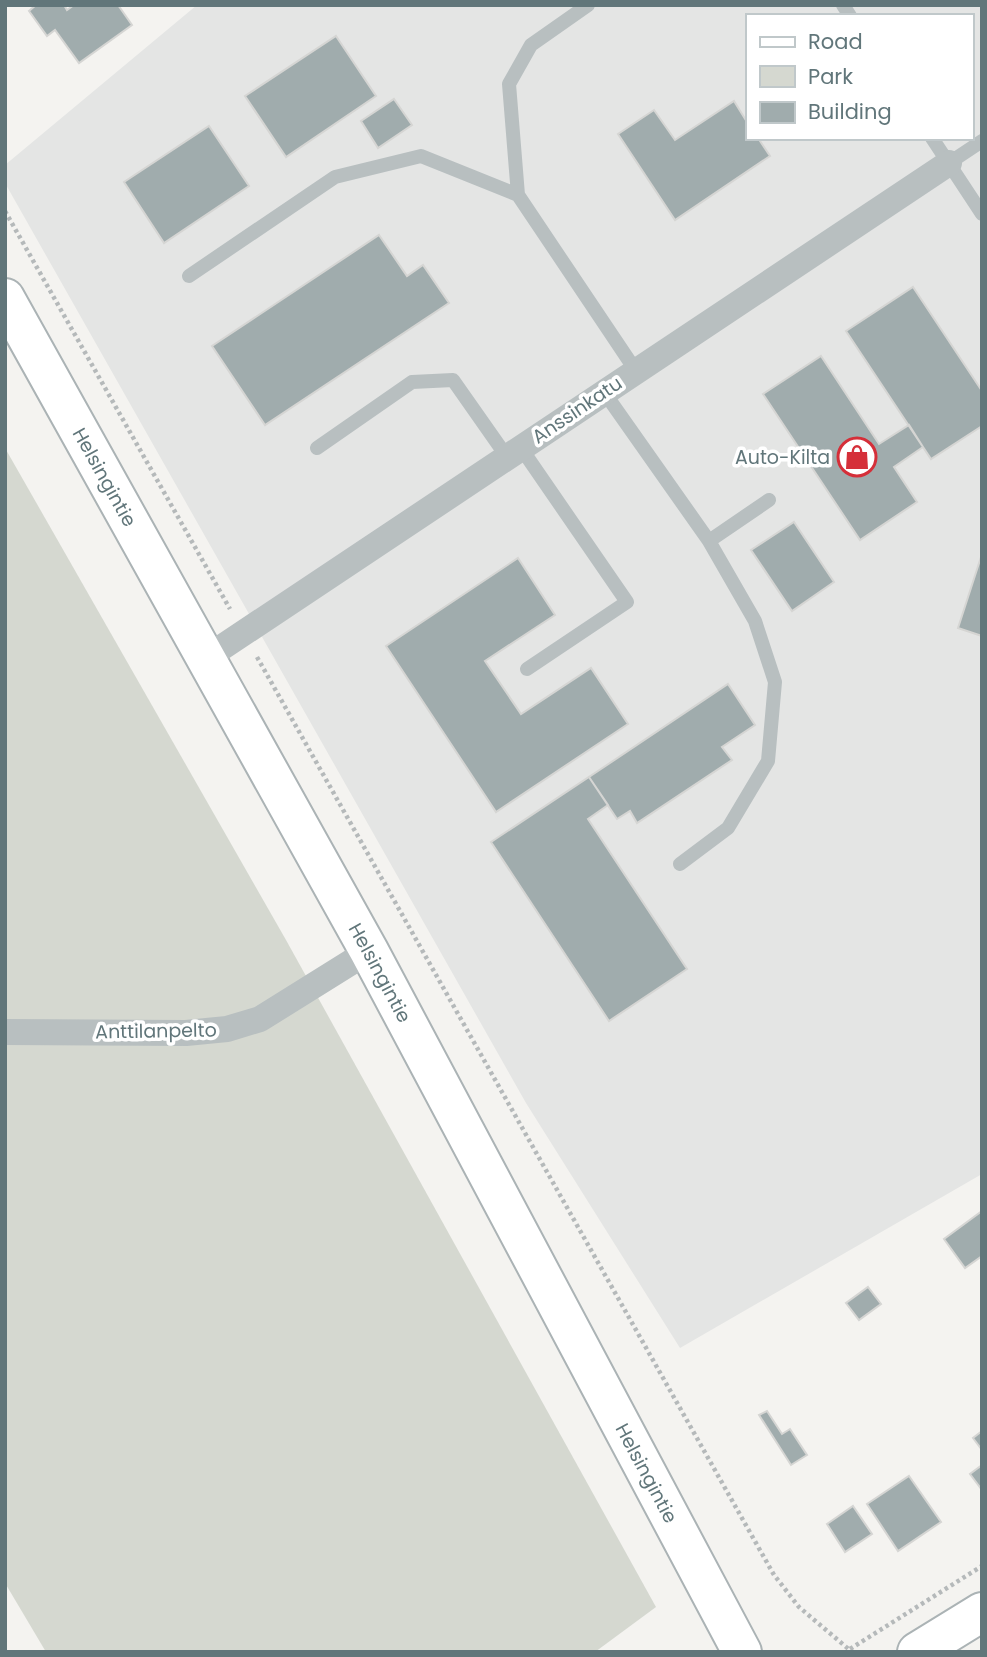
<svg xmlns="http://www.w3.org/2000/svg" width="987" height="1657" font-family="Poppins,sans-serif">
<rect width="100%" height="100%" fill="#f4f3f0"/>
<path fill="#e4e5e4" fill-rule="evenodd" d="M197 5H982V1174L680 1348 526 1103 5 183V165ZM747 16H971V138H747Z"/>
<path fill="#d5d8d0" d="M5 448 286 940 656 1607 595 1652H46L5 1583Z"/>
<path fill="#a0acad" stroke="#d5d5d3" stroke-width="2" d="M36 5H64L67 10 74 5H118L132 25 79 63 55 30 47 36 29 11Z
M336 36 376 96 286 157 245 96Z
M394 99 412 125 378 148 361 121Z
M734 101 747 122V138H758L770 156 675 220 618 134 654 110 675 140Z
M209 126 249 186 164 243 124 182Z
M379 235 407 276 423 265 449 303 265 425 212 346Z
M913 287 982 391V426L931 459 846 331Z
M821 356 879 444 909 425 923 447 894 467 917 502 860 540 763 394Z
M794 522 834 582 792 611 751 550Z
M981 557 982 558V636L958 628Z
M518 558 555 615 485 661 521 714 591 668 628 724 496 812 386 646Z
M728 684 755 725 722 747 732 760 637 823 630 811 617 819 589 777Z
M589 777 608 805 588 819 687 969 609 1021 491 842Z
M982 1211V1256L965 1268 944 1239Z
M868 1287 881 1304 859 1320 846 1303Z
M767 1411 782 1434 790 1429 807 1455 791 1465 759 1415Z
M982 1431V1450L973 1438Z
M982 1465V1490L970 1474Z
M909 1476 941 1522 898 1551 867 1504Z
M853 1506 872 1534 845 1552 827 1524Z"/>
<g fill="none" stroke-linecap="round" stroke-linejoin="round">
<defs>
<g id="secondary">
<path id="s1" d="M5 298 369 951 742 1652"/>
<path d="M917 1652 982 1612"/>
</g>
</defs>
<use href="#secondary" stroke="#abb3b5" stroke-width="42"/>
<path stroke="#b5b9ba" stroke-width="4.5" stroke-dasharray="3.5 3.5" stroke-linecap="butt" d="M5 211 230 609
M257 657 774 1575 799 1607 852 1652
M850 1649 982 1566"/>
<path stroke="#b8bfc0" stroke-width="14" d="M588 5 531 45 509 84 518 195 636 371
M843 5 850 16
M932 138 982 214
M949 163 982 141
M189 276 335 177 421 156 518 195
M604 392 709 541 755 621 775 682 768 761 728 828 680 864
M317 448 412 382 453 380 507 457
M521 448 627 602 527 669
M709 541 769 500"/>
<path stroke="#b8bfc0" stroke-width="26" d="M206 658 949 163
M5 1032 186 1033 227 1029 260 1019 369 951"/>
<use href="#secondary" stroke="#fff" stroke-width="38"/>
</g>
<defs>
<symbol id="shop-ring" viewBox="-11 -11 22 22"><circle r="9.5" fill="#fff" stroke="#d52f39" stroke-width="1.5"/><path d="M-5-2.5h2.3a2.7 3.5 0 0 1 5.4 0H5L5.5 6h-11ZM-1.5-2.5h3a1.5 2.3 0 0 0-3 0Z" fill="#d52f39"/></symbol>
</defs>
<g fill-rule="evenodd">
<use href="#shop-ring" x="835" y="435" width="44" height="44"/>
</g>
<g text-anchor="middle" dominant-baseline="central" stroke-width="7" stroke-linejoin="round" paint-order="stroke">
<g font-size="19" fill="#61767a" stroke="#fff">
<text transform="translate(577 410) rotate(-34)">Anssinkatu</text>
<text stroke="none"><textPath href="#s1" startOffset="205">Helsingintie</textPath></text>
<text stroke="none"><textPath href="#s1" startOffset="772">Helsingintie</textPath></text>
<text transform="translate(156 1031) rotate(-1)">Anttilanpelto</text>
<text stroke="none"><textPath href="#s1" startOffset="1339">Helsingintie</textPath></text>
</g>
<g font-size="19" fill="#61767a" stroke="#fff" text-anchor="end">
<text x="830" y="457">Auto-Kilta</text>
</g>
</g>
<rect width="987" height="1657" fill="none" stroke="#61767a" stroke-width="14"/>
<rect x="746" y="14" width="228" height="126" fill="#ffffff" stroke="#c0c8ca" stroke-width="2"/>
<rect x="760" y="37" width="35" height="10" fill="#ffffff" stroke="#c0c8ca" stroke-width="2"/>
<text x="808" y="49" font-size="21" fill="#61767a">Road</text>
<rect x="760" y="66" width="35" height="21" fill="#d5d8d0" stroke="#c0c8ca" stroke-width="2"/>
<text x="808" y="84" font-size="21" fill="#61767a">Park</text>
<rect x="760" y="102" width="35" height="21" fill="#a0acad" stroke="#c0c8ca" stroke-width="2"/>
<text x="808" y="119" font-size="21" fill="#61767a">Building</text>
</svg>
